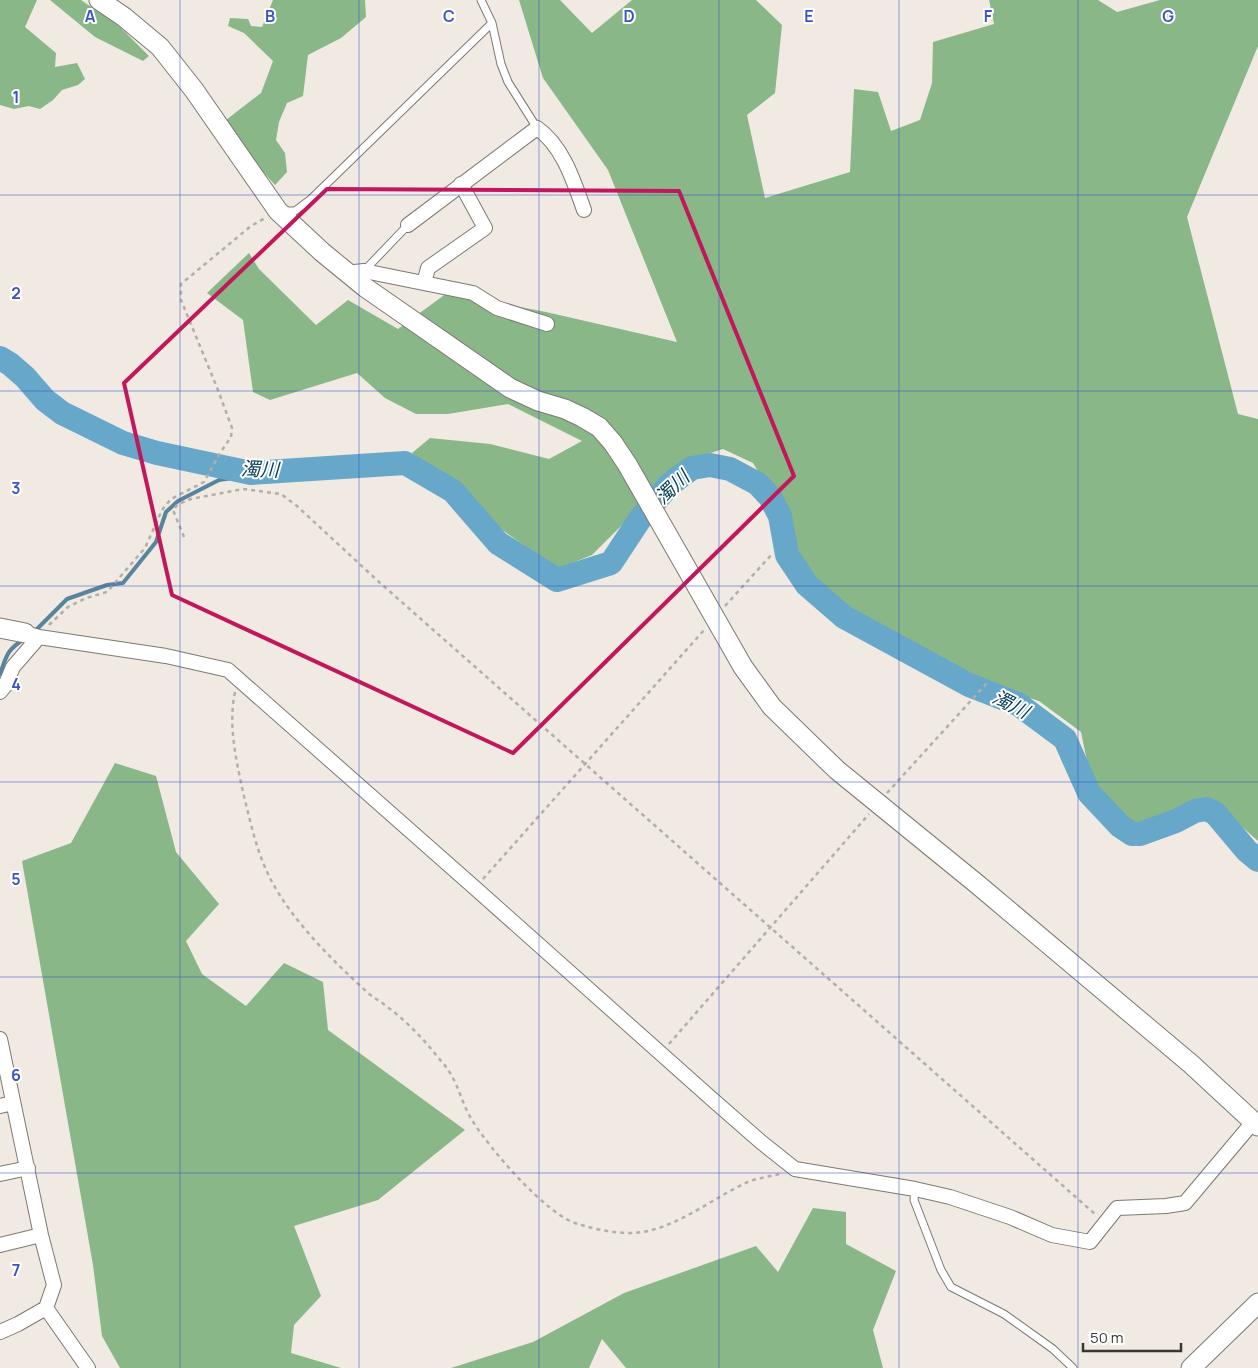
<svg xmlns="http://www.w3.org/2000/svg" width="1258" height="1368" font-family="Manrope,'Noto Sans JP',sans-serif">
<rect width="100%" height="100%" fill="#f0eae3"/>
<path fill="#89b788" d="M0 0H37L25 27 56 53 55 67 77 63 85 79 78 85 62 90 53 100 40 109 29 106 14 109 0 105Z
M50 0H81L120 27 149 56 143 61 95 37Z
M273 0H365L366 17 341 38 308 55 303 96 287 103 279 122 276 140 285 153 287 172 275 185 251 158 226 120 261 93 273 61 244 33 228 26 230 18 248 19 251 26 262 27Z
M519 0H560L592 33 632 0H756L782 25 775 93 747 115 765 198 850 172 854 89 878 92 891 131 920 120 932 83 933 42 994 24 989 0H1098L1117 12 1160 0H1258V46L1187 217 1238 414 1258 419V841L1215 803 1190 804 1165 818 1142 828H1132L1120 821 1093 790 1081 732 1039 701 973 680 847 615 809 583 790 554 785 517 753 463 723 449 686 461 592 555 557 569 498 527 412 453 430 438 490 444 549 459 582 441 508 404 448 414H416L385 398 357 373 270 400 253 392 243 320 207 293 249 253 259 269 316 325 348 300 398 329 447 293 546 312 677 342 608 170 543 78Z
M115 763 156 776 176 852 219 904 186 941 202 974 246 1006 284 963 323 982 328 1030 465 1130 378 1200 294 1226 321 1296 294 1325 291 1353 341 1368H120L102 1336 93 1265 22 861 71 843Z
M813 1208 846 1212V1244L896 1271 873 1330 883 1368H626L602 1339 589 1368H451L533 1342 624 1293 756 1246 778 1272Z"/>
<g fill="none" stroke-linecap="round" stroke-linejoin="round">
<path stroke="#58859d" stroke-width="4" d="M34 632 67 599 107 585 123 583 156 542 166 512 178 501 219 480 239 477 251 473
M0 674C7 655 6 651 24 639"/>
<path stroke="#66a7ca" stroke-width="24" d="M0 358 10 364 25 377 45 400 62 413 123 443 157 453 251 473 405 463 453 491 498 543 557 580 611 563 640 519 670 484 692 468 710 465 730 469 758 484 770 497 780 516 787 555 807 585 844 617 969 685 1018 704 1065 739 1089 793 1120 826 1132 834H1140L1176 821 1195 811 1206 809 1215 813 1247 851 1258 860"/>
<defs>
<path id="lane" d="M492 23 501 64 508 82 537 128
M283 211H295L311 199 492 23 481 0
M364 271 408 225
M915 1189 914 1200 941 1270 951 1287 1004 1314 1053 1349 1073 1368"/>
<path id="street" d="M408 225 537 128C563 146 574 182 584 210
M345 273 364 271 473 293 497 308 547 324
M424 283 428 268 485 228 461 184
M25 633 39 637 166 656 228 670 475 888 713 1100 761 1142 795 1169 915 1189 950 1197 1010 1217 1052 1235 1090 1242 1117 1208 1166 1206 1185 1203 1254 1121
M0 692 5 686 13 667 39 637
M0 1039 41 1235 54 1285 46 1308 18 1324 0 1332
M0 1106 13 1103
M0 1174 28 1168
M0 1245 41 1235
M46 1308 88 1368"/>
<path id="secondary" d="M99 0 124 17 160 47 194 90 278 211 322 252 366 288 510 388 538 401 565 409 582 417 599 427 613 443 627 464 743 667 772 707 837 770 977 884 1191 1064 1258 1126
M0 628 25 633
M1191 1368 1258 1303"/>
</defs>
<use href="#lane" stroke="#7e7972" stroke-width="9"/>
<use href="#street" stroke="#7e7972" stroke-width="16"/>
<use href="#secondary" stroke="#7e7972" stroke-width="21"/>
<path stroke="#b2aea8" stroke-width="2.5" stroke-dasharray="4 4" stroke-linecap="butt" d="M184 537 173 510 178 504 191 499 243 489 281 494 297 506 379 582 1096 1215
M725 606 773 553
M49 625 68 607 86 598 107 592 145 548 162 510 171 499 204 482 220 453 231 437 232 428 218 390 181 300V284L251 226 265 218
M235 692C228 725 236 759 243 792 250 820 256 850 269 876 290 919 333 961 368 993 374 998 380 1001 386 1006 404 1019 422 1037 436 1055 441 1061 446 1066 450 1073 459 1087 463 1106 472 1120 489 1148 547 1216 578 1224 594 1229 612 1233 630 1233 672 1233 713 1197 750 1181 760 1178 770 1176 780 1174
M887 793 987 683
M483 879 705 629
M669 1044 869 814"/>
<use href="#lane" stroke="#fff" stroke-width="7"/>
<use href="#street" stroke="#fff" stroke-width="14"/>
<use href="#secondary" stroke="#fff" stroke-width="19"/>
</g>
<path fill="none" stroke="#c2185b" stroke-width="4" stroke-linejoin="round" d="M327 189 679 191 794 476 513 753 172 595 124 383Z"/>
<path fill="none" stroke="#3d54c6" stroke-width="1" stroke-opacity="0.55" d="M180 0V1368M359 0V1368M539 0V1368M719 0V1368M899 0V1368M1078 0V1368M0 195H1258M0 391H1258M0 586H1258M0 782H1258M0 977H1258M0 1173H1258"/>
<g text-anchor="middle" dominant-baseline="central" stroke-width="4" stroke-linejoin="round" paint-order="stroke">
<g font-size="19" font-style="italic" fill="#053e56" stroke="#fff">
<text transform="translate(260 469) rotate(2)">濁川</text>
<text transform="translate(672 487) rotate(-43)">濁川</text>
<text transform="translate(1011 704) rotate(27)">濁川</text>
</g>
</g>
<g font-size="16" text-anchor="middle" font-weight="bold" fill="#3d54c6" stroke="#fff" stroke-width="4" stroke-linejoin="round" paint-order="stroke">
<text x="90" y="22">A</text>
<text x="270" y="22">B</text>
<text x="449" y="22">C</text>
<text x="629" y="22">D</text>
<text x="809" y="22">E</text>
<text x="988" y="22">F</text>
<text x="1168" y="22">G</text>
<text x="16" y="103">1</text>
<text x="16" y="299">2</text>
<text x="16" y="494">3</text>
<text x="16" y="690">4</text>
<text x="16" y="885">5</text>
<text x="16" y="1081">6</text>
<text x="16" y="1276">7</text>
</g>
<path d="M1083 1343v8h98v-8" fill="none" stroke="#393734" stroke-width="2.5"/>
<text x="1090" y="1343" font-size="15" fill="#393734" stroke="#ffffff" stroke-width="4" paint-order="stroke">50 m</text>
</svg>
